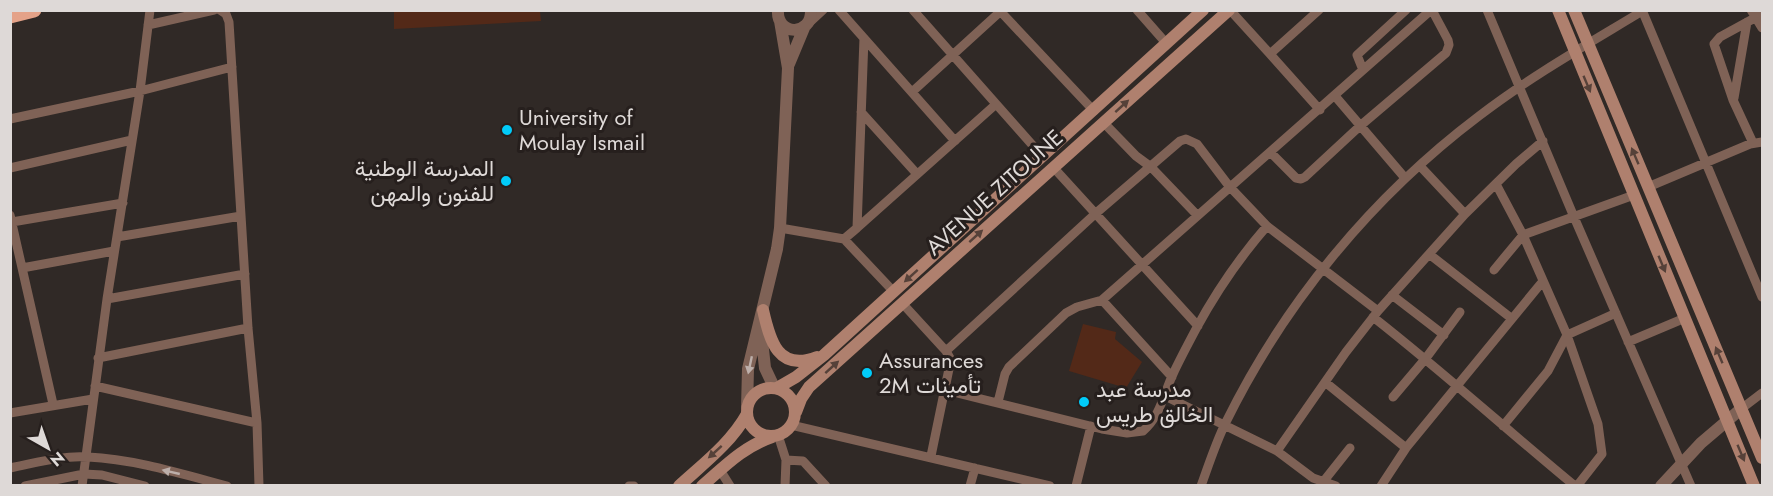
<svg xmlns="http://www.w3.org/2000/svg" width="1773" height="496" font-family="Jost,Vazirmatn,sans-serif">
<rect width="100%" height="100%" fill="#302926"/>
<path fill="#532918" d="M394 11H540L541 21 394 29Z
M1083 324 1116 332 1115 339 1142 362 1126 388 1069 371Z"/>
<g fill="none" stroke-linecap="round" stroke-linejoin="round">
<path stroke="#7f6256" stroke-width="9" d="M220 10 226 14 229 22 248 328 257 423 259 486
M839 10 955 141
M913 10 1043 157
M1137 10 1166 43
M1230 10 1270 54 1319 10
M1487 10 1574 217 1691 486
M1642 10 1762 297
M1751 10 1762 28
M1001 12 1094 111
M809 23 823 10
M148 25 214 10
M1270 54 1320 110
M1363 70 1357 55 1406 10
M912 92 1002 10
M1335 96 1405 178
M1734 98 1747 22
M861 112 917 174
M10 119 140 91 232 67
M1104 123 1136 156 1151 167 1197 215
M1753 143 1733 100 1714 44 1720 37 1762 14
M1270 152 1296 178 1301 179 1305 177 1360 126 1446 53 1449 45 1448 40 1432 10
M1420 166 1465 214
M1053 167 1198 326
M10 168 132 140
M1496 184 1523 235 1567 335 1598 424 1602 454 1577 486
M1648 187 1750 144 1762 142
M10 215 53 404
M12 222 123 203
M780 228 844 239 894 292
M857 228 995 105
M117 237 241 216
M844 239 857 228 864 38
M1429 254 1511 318
M22 268 114 251
M1494 270 1523 235 1634 195
M1392 295 1444 335
M107 299 245 274
M1102 300 1172 377
M902 303 946 351
M1373 317C1442 371 1507 430 1575 486
M1628 342 1685 318
M98 358 248 328
M1325 382 1406 448
M95 386 257 423
M945 390 1102 429 1127 433 1143 431C1160 417 1164 393 1173 374 1180 359 1188 344 1196 329 1216 292 1240 257 1267 226
M1165 396 1277 451 1313 478 1336 486
M1393 397 1426 358 1460 312
M998 402 1005 374 1009 367 1066 313 1077 307 1102 300 1431 10
M1741 409 1762 393
M10 413 93 399
M791 425 1050 486
M1503 426 1548 371 1567 335 1616 313
M778 435 786 460 785 486
M1277 451 1346 352 1378 311 1465 214 1516 164 1543 141
M931 456 950 364 951 360 946 351 1095 214 1180 141 1186 139 1197 144 1229 186 1267 226 1378 311
M786 460 803 461 826 486
M10 468C36 463 62 455 88 457 134 459 182 474 227 486
M720 470 730 486
M1323 482 1350 448
M25 486 84 474 102 475 145 486
M82 486 107 299 140 91 150 10
M629 486H634
M970 486 975 468
M1076 486 1091 426
M1201 486C1209 464 1216 442 1226 422 1285 302 1373 196 1479 116 1531 76 1588 44 1644 10
M1381 486 1406 448 1543 281"/>
<path stroke="#7f6256" stroke-width="12" d="M778 10C776 36 812 37 811 10
M789 64 804 28
M761 331 765 368 774 387
M747 408 748 369 777 249 780 228 788 68 780 21
M1661 486 1701 443 1741 409"/>
<path stroke="#af806e" stroke-width="12" d="M1558 10 1754 486
M1574 10 1762 458
M763 310C770 341 778 372 817 357
M747 412a24 24 0 1 1 48 0a24 24 0 1 1-48 0Z
M777 388 796 377 824 355 1203 10
M796 412 801 399 809 387 1229 10
M679 486C703 464 731 443 747 414
M702 486C725 466 743 447 772 437"/>
<path stroke="#e4a288" stroke-width="15" d="M10 16 34 10"/>
</g>
<defs><path id="oneway-solid" d="M-6-.8H1V-3.2L6.5 0L1 3.2V.8H-6Z" transform="scale(1.5)"/></defs>
<g fill="#564139">
<use href="#oneway-solid" transform="translate(1587 84) rotate(67)"/>
<use href="#oneway-solid" transform="translate(1122 106) rotate(-42)"/>
<use href="#oneway-solid" transform="translate(1635 156) rotate(-113)"/>
<use href="#oneway-solid" transform="translate(976 236) rotate(-42)"/>
<use href="#oneway-solid" transform="translate(1662 264) rotate(67)"/>
<use href="#oneway-solid" transform="translate(911 276) rotate(138)"/>
<use href="#oneway-solid" transform="translate(1719 355) rotate(-113)"/>
<use href="#oneway-solid" transform="translate(832 367) rotate(-42)"/>
<use href="#oneway-solid" transform="translate(715 452) rotate(138)"/>
<use href="#oneway-solid" transform="translate(1741 453) rotate(67)"/>
</g>
<g fill="#bdafaa">
<use href="#oneway-solid" transform="translate(750 365) rotate(102)"/>
<use href="#oneway-solid" transform="translate(171 472) rotate(-167)"/>
</g>
<g fill="#01cbf9" stroke="#261f1d" stroke-width="2">
<circle cx="507" cy="130" r="6"/>
<circle cx="506" cy="181" r="6"/>
<circle cx="867" cy="373" r="6"/>
<circle cx="1084" cy="402" r="6"/>
</g>
<g text-anchor="middle" dominant-baseline="central" stroke-width="6" stroke-linejoin="round" paint-order="stroke">
<g font-size="22" fill="#ded9d7" stroke="#261f1d" text-anchor="start">
<text x="519" y="117">University of<tspan x="519" dy="25">Moulay Ismail</tspan></text>
<text x="494" y="168" text-anchor="end">المدرسة الوطنية<tspan x="494" dy="25">للفنون والمهن</tspan></text>
<text x="879" y="360">Assurances<tspan x="879" dy="25">2M تأمينات</tspan></text>
<text x="1096" y="389">مدرسة عبد<tspan x="1096" dy="25">الخالق طريس</tspan></text>
</g>
<g font-size="22" fill="#ded9d7" stroke="#261f1d">
<text transform="translate(994 192) rotate(-42)">AVENUE ZITOUNE</text>
</g>
</g>
<rect width="1773" height="496" fill="none" stroke="#ded9d7" stroke-width="24"/>
<g transform="translate(48 448) rotate(140)" stroke="#261f1d" stroke-width="4.5" paint-order="stroke">
<path d="M0-4.5L10 22L0 15L-10 22Z" fill="#ded9d7"/>
<text y="-9" font-size="16" font-weight="bold" text-anchor="middle" fill="#ded9d7">N</text>
</g>
</svg>
